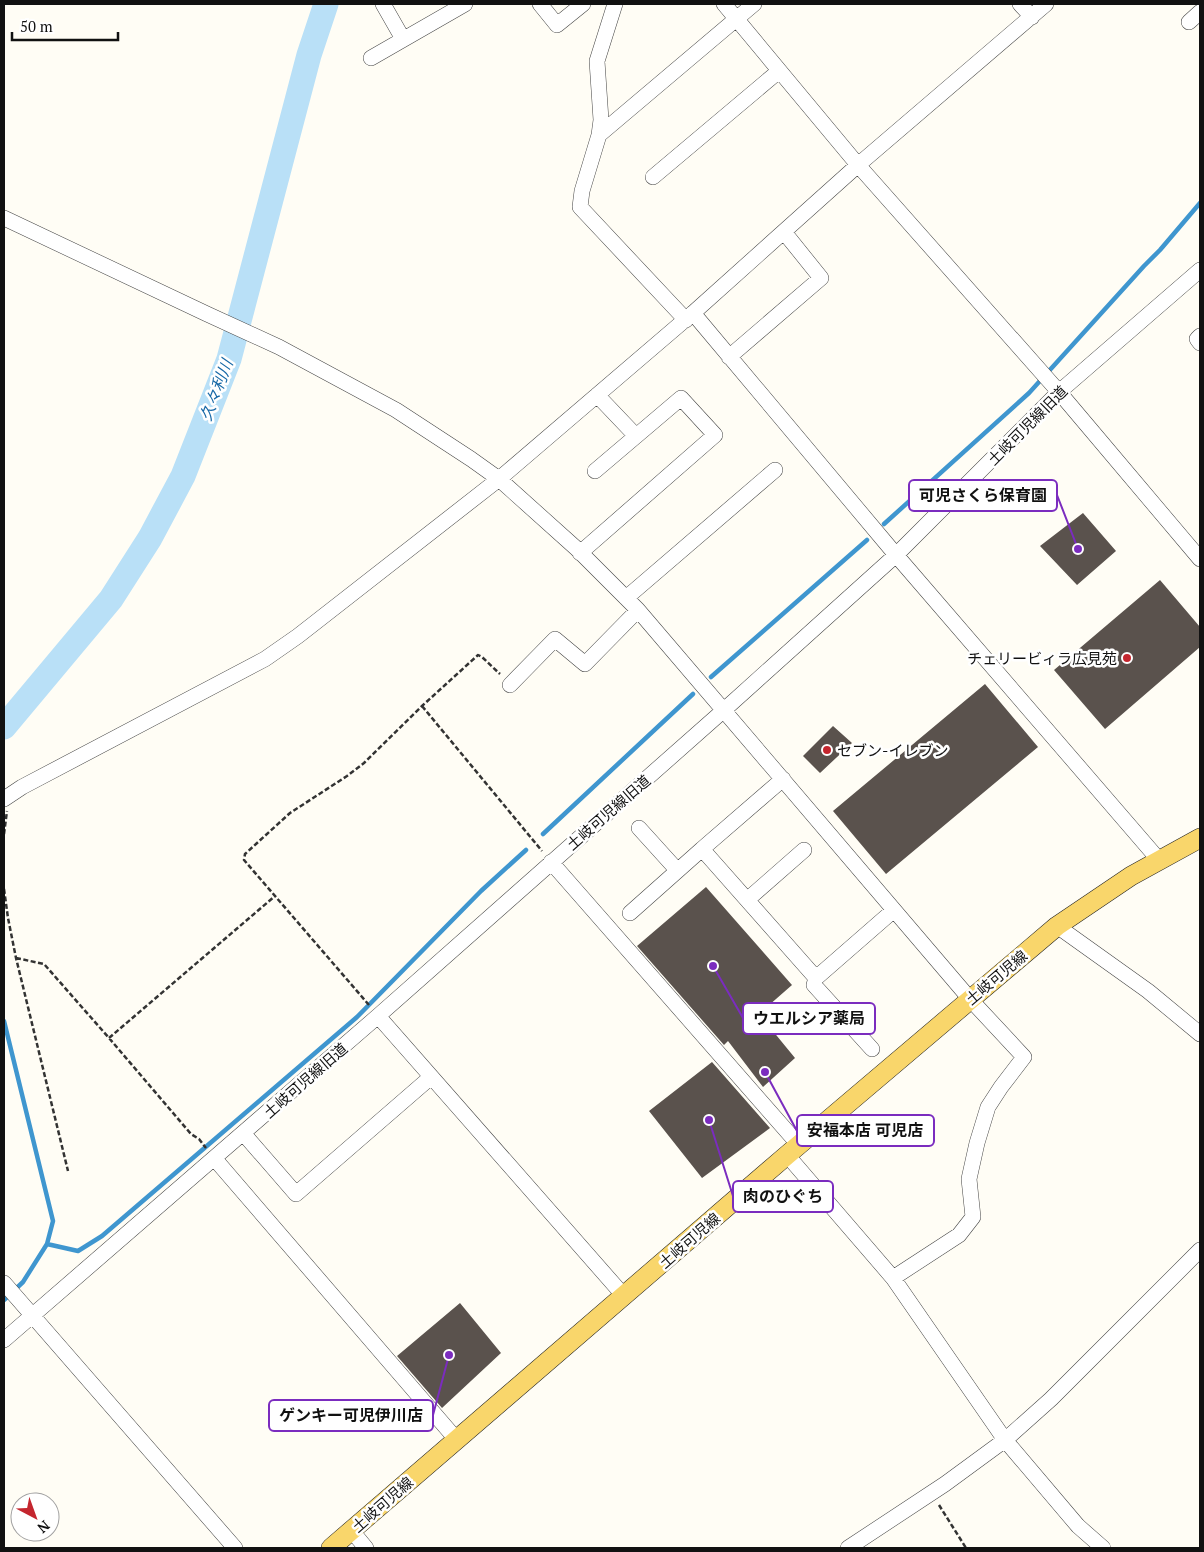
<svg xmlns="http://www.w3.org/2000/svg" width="1204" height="1552" font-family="'PT Serif','Noto Sans JP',serif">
<rect width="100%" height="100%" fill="#fffdf5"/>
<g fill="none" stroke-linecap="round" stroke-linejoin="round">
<path stroke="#3f96cf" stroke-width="4.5" d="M884 524 1029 393 1144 266 1160 250 1200 203
M711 677 867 540
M543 834 693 694
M4 1021 53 1221 47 1244
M4 1300 23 1282 47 1244 78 1251 102 1236 357 1017 481 891 526 850"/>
<path stroke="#b9e0f7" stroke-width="25" d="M4 727 111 599 150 538 183 476 229 359 309 55 326 4"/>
</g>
<path fill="#5a524d" d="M1083 513 1116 551 1077 585 1040 546Z
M1160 580 1200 627V647L1105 729 1054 670Z
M985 684 1038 747 886 874 833 811Z
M833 726 852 743 820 773 803 756Z
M706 887 792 985 759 1014 795 1058 763 1087 728 1041 724 1045 637 946Z
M712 1062 770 1128 702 1178 649 1111Z
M460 1303 501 1353 442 1408 397 1356Z"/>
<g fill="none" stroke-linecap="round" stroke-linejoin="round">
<defs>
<path id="minor" d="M383 4 403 39
M540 4 557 25 583 4
M615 4 597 61 601 120 599 135 582 191 580 207 686 320
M724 4 858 165 1059 392 1200 559
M1020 4 1032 17
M1189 22 1200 12
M371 58 465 4
M599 135 754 4
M653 177 779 71
M4 218 207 314 279 347 396 410 471 459 499 479 577 549 638 610 970 999 1024 1057 1001 1087 988 1107 977 1143 969 1179 973 1217 959 1235 893 1278
M693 313 896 555 1159 860
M1200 336 1197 339 1200 343
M729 357 821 278 784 232
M597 395 636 436
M580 553 715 435 681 398 595 471
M626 598 775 470
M510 685 555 639 585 664 638 610
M783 779 702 849 816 978
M4 799 22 787 265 659 298 636 499 479 693 313 858 165 1046 4
M639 828 677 870
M551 862 799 1145
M747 900 804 850
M630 913 702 849
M1057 926 1148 991 1200 1034
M378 1016 624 1296
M872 1049 814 985 816 978 894 910
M243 1133 296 1194 431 1077
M787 1155 893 1278 1005 1440 1078 1526 1103 1548
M214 1158 456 1439
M4 1283 235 1548
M4 1340 378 1016 724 710 896 555 1059 392 1200 270
M352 1531 366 1548
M848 1548 945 1484 1005 1440 1051 1399 1200 1250"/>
<path id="major" d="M331 1548 787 1155 1057 926 1131 876 1200 838"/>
</defs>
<use href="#minor" stroke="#444" stroke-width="16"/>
<use href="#major" stroke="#222" stroke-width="20"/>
<path stroke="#333" stroke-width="2.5" stroke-dasharray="5 2.5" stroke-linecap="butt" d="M422 706 542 851
M4 834 7 811
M4 889 8 918 16 958 68 1171
M16 958 44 964 109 1038 191 1134 199 1139 206 1148
M369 1005 244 860 245 854 290 813 347 776 364 763 422 706 478 655 482 657 500 674
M109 1038 275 896
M939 1505 966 1548"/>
<use href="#minor" stroke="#fff" stroke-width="15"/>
<use href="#major" stroke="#f9d66b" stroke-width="19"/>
</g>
<g fill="#c4262e" stroke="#fff" stroke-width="2">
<circle cx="1127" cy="658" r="5"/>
<circle cx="827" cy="750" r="5"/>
</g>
<g text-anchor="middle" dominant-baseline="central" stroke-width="5" stroke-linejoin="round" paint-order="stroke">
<g font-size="15" fill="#111" stroke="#fff">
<text transform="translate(1027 425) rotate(-45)">土岐可児線旧道</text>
<text transform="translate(608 812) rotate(-41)">土岐可児線旧道</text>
<text transform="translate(996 977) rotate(-40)">土岐可児線</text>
<text transform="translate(305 1080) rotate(-41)">土岐可児線旧道</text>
<text transform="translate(689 1240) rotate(-41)">土岐可児線</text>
<text transform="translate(382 1504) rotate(-41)">土岐可児線</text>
</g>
<g font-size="15" fill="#111" stroke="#fff" text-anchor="end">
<text x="1117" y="658">チェリービィラ広見苑</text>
<text x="837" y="750" text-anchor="start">セブン-イレブン</text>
</g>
<g font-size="16" font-style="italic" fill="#1768a6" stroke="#fff">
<text transform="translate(216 390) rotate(-69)">久々利川</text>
</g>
</g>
<path fill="none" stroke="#7b2cbf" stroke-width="2" d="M1078 549L1057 495M713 966L743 1018M765 1072L797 1131M709 1120L733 1196M449 1355L433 1415"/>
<g fill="#7b2cbf" stroke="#fff" stroke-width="2">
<circle cx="1078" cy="549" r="5"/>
<circle cx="713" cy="966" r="5"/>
<circle cx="765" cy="1072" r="5"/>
<circle cx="709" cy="1120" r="5"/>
<circle cx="449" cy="1355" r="5"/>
</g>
<g fill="#fff" stroke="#7b2cbf" stroke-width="2">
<rect x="909" y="480" width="148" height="31" rx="5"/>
<rect x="743" y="1003" width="132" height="31" rx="5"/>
<rect x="797" y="1115" width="137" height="31" rx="5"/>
<rect x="733" y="1181" width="100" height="31" rx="5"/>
<rect x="269" y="1400" width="164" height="31" rx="5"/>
</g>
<g font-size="16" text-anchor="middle" font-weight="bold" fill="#111">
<text x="983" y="501">可児さくら保育園</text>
<text x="809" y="1024">ウエルシア薬局</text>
<text x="865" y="1136">安福本店 可児店</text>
<text x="783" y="1202">肉のひぐち</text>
<text x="351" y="1421">ゲンキー可児伊川店</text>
</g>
<rect width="1204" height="1552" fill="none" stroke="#111111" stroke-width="10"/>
<g transform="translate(35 1517) rotate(139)"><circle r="24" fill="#ffffff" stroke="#a0a0a0"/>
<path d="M0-4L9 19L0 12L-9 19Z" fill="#c4262e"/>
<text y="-8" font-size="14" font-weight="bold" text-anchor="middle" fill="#111111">N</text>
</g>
<path d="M12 32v8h106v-8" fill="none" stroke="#111111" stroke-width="2.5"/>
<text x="20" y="32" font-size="15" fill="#111111" stroke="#ffffff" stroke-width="4" paint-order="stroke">50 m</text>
</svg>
